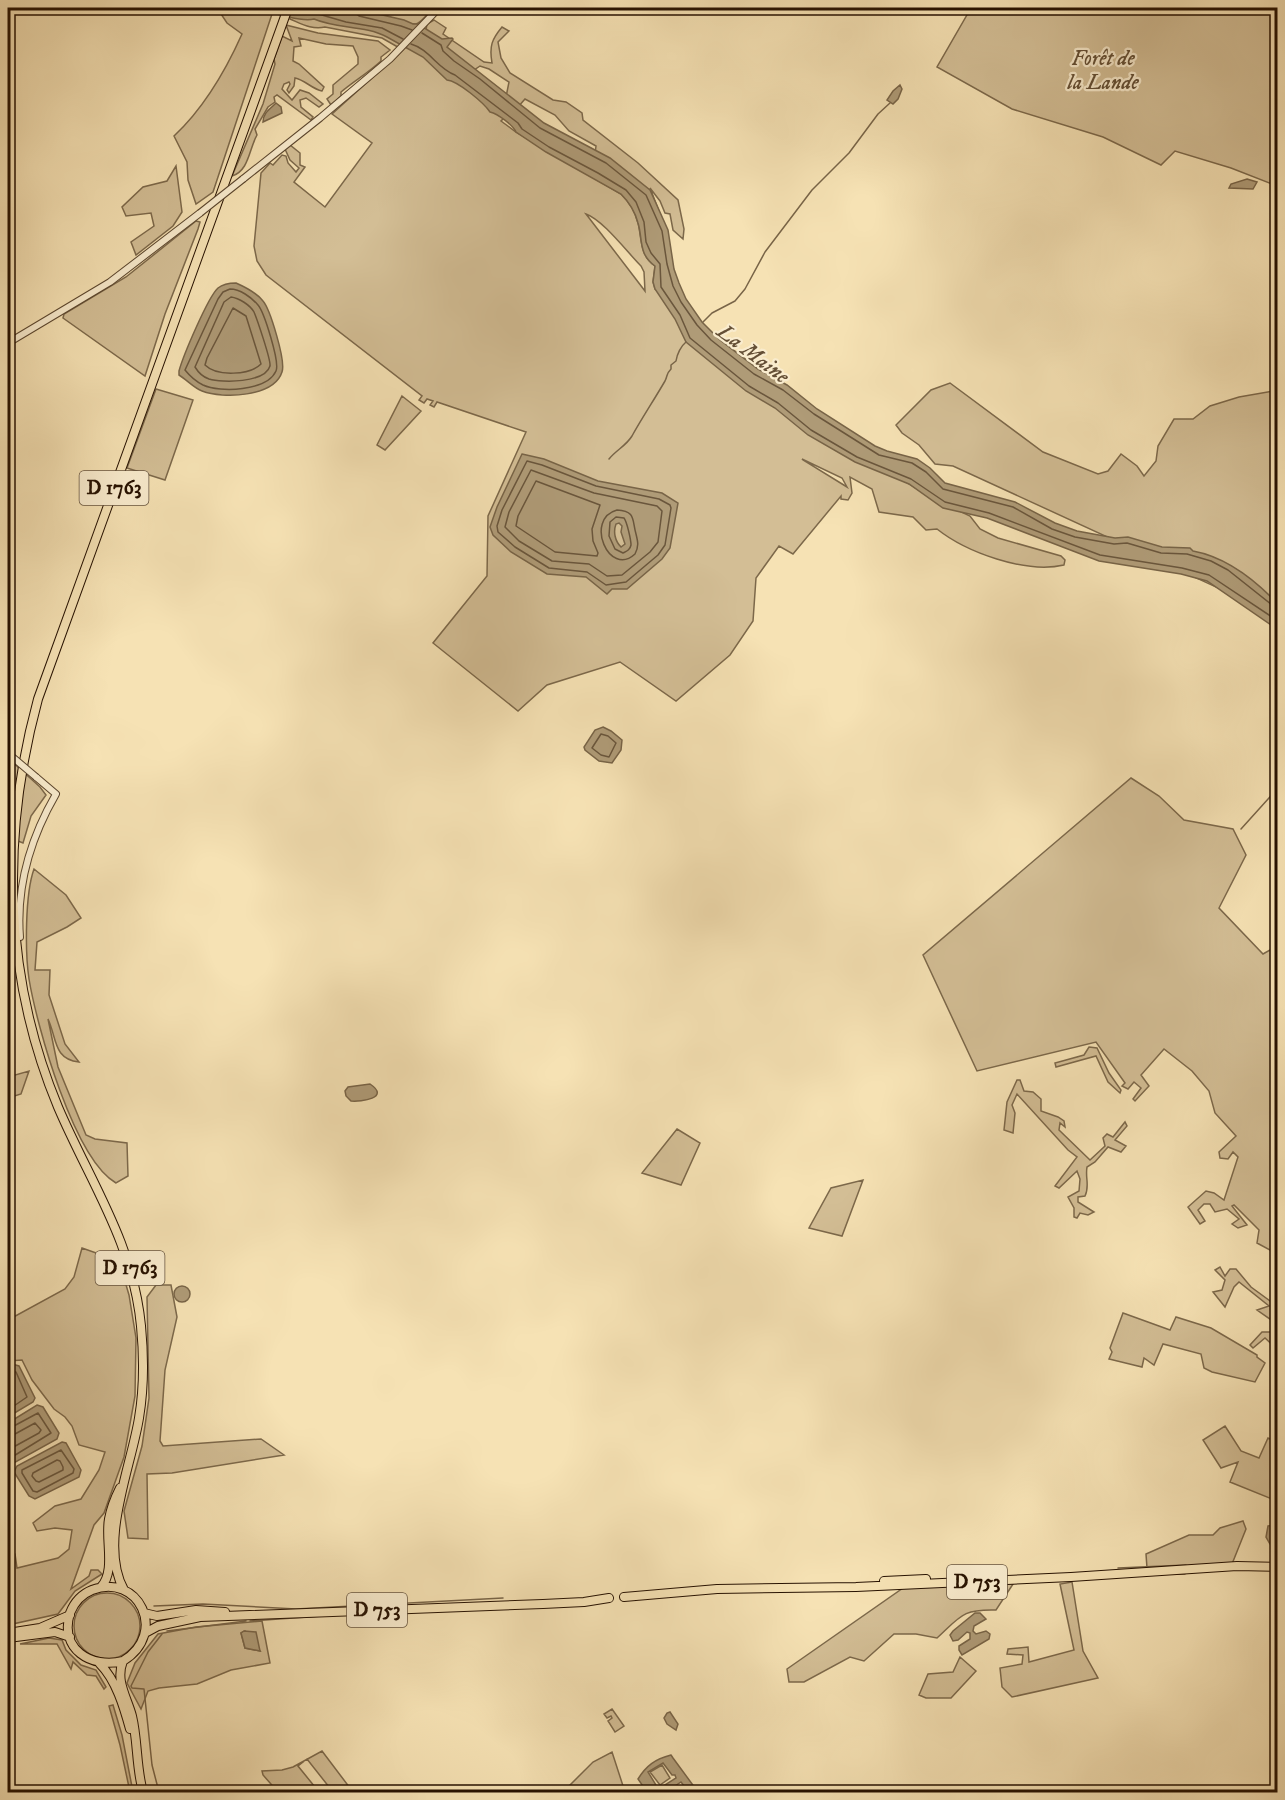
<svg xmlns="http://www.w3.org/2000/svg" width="1285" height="1800" font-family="'IM FELL DW Pica',serif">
<rect width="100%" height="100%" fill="#f6e2b4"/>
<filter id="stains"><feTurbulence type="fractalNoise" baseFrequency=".00333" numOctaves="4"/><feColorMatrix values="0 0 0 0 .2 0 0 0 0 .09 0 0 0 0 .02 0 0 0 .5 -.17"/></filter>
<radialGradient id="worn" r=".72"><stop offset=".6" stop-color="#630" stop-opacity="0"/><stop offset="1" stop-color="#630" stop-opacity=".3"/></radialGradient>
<path fill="#d3be95" stroke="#7c684a" stroke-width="1.5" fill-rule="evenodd" d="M217 8H274L213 192 196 204 188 180 187 162 174 136C204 108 225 72 242 34L227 23Z
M369 8H408L427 15C424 18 420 23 416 24 408 25 377 12 369 8Z
M971 8H1277V186L1231 168 1175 151 1161 165 1103 137 1012 109 937 67Z
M291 14 377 30 412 47 504 118 501 121 516 132 621 194C629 202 635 211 638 223 642 238 639 255 655 266L653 282 655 289 896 476 932 498 970 516 980 529 998 538 1061 556 1065 560 1064 565C1025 574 966 552 937 529L926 530 913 517 879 512 872 489 850 477 852 493 848 500 841 499V496L793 554 779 546 756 578 753 621 730 655 676 701 620 662 547 685 518 711 433 643 487 576 488 516 526 432 437 402 434 407 430 405 433 401 427 399 424 403 419 400 422 396 266 275 257 261 254 246 261 173 270 163 273 165 282 155 286 156 288 163 296 172 299 168 290 160 285 149 290 145 300 153V165L305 167 294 182 325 207 372 143 332 114 403 50 382 38 325 27C312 30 302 24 290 19ZM586 214C603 220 627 252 641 266L644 272 645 291ZM802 459 842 478 847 487 803 460Z
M434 20 446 28 443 34 484 62 492 63C489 46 492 39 502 27L509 31 498 42 501 58 510 73 553 100 566 102 582 113 583 120 638 163 678 200 684 229 683 239 673 230 670 214 665 213 660 201 650 188 662 219 658 220 595 154 596 146 569 131 555 115 525 99 518 107 506 97 509 82 489 69 480 66 474 70 425 37 427 24Z
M286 25 318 33 378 41 390 50 381 57V61C368 73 354 81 341 92V96L331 105 327 99 333 94V85L358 64V57L353 46 326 44 299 38 301 46 294 47 293 61 299 64 324 87 322 91C312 89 305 80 295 78L294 86 289 93 287 90 290 84 289 82 284 84 282 89 292 100 300 90 309 93 323 104 319 107 306 98 300 100 301 107 313 117 311 120 277 95 274 97 275 102 268 107 255 129 257 135C249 149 249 171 232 176L263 104 275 64 274 59 282 36 292 41Z
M176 166 182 212 173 226 136 255 131 242 154 226 151 213 126 216 122 207 143 187 167 181Z
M196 221 200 222 198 229 165 314 145 376 63 318 64 314 126 277Z
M950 383 1043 452 1098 474 1108 471 1121 454 1137 466 1144 476 1156 461 1158 446 1174 419H1193L1210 406 1239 397 1273 391 1278 394 1277 615 953 466 935 464 919 445 902 433 896 425 931 390Z
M156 389 193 400 165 480 127 468Z
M402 396 421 411 385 450 377 445Z
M8 758 40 787 46 795 31 816 23 843 8 837Z
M1131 778 1159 796 1184 820 1233 829 1246 855 1219 908 1263 954 1277 946 1278 1087 1273 1096 1278 1099 1277 1280 1271 1272 1274 1256 1272 1251 1257 1243 1259 1230 1234 1205 1232 1206 1247 1225 1238 1228 1232 1224 1239 1219 1227 1209 1215 1212 1210 1204H1204L1198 1210 1205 1221 1200 1224 1188 1207 1206 1191 1214 1193 1224 1200 1238 1157 1233 1152 1228 1159 1220 1158 1219 1152 1236 1136 1215 1113 1209 1091 1192 1071 1164 1049 1141 1075 1149 1086 1135 1101 1133 1099 1141 1088 1134 1082 1128 1089 1122 1086 1125 1083 1096 1042 977 1071 923 955Z
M34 869 66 895 81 918 67 927 37 942 35 970H50L49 995 65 1044 79 1062C53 1059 57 1038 48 1019L58 1067 86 1135 95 1139 127 1143 128 1176 116 1183C74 1159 37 1027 29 979 25 952 25 894 34 869Z
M1089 1047 1097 1048 1109 1073 1121 1090 1120 1093 1108 1082 1096 1056 1056 1067 1055 1063 1084 1055Z
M29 1071 21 1094 8 1098V1077Z
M1017 1080H1020L1024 1091 1033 1092 1041 1099V1111L1058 1117 1064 1121 1065 1127 1060 1123 1059 1130 1090 1160 1105 1146 1103 1138 1107 1134 1113 1137 1125 1122 1127 1126 1115 1140 1126 1146 1121 1152 1108 1147 1095 1162 1087 1167C1085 1178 1090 1186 1085 1196L1078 1197V1202L1094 1212 1088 1215 1080 1213 1077 1218 1074 1217V1208L1068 1197 1079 1191 1080 1179 1077 1171 1059 1188 1055 1186 1077 1157 1068 1150 1017 1094 1012 1105 1015 1113 1013 1133 1004 1130 1007 1102Z
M677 1129 700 1143 681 1185 642 1173Z
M863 1180 842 1236 809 1228 831 1188Z
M82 1248 119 1261 129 1295 136 1338 135 1396 124 1457 104 1513 94 1525 71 1589 89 1576 91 1570H98L102 1574 75 1591 58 1614 8 1625V1549L15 1554 17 1568 58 1558 69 1549 72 1530 55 1528 37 1531 33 1523 55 1506 81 1499 99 1470 105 1452 79 1445 72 1426 65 1417 54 1409 32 1380 22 1360 8 1361V1320L65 1289 74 1277Z
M1220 1267 1225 1276 1230 1269H1236L1251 1287 1277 1306V1324L1257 1310 1269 1306 1239 1282 1234 1287 1225 1307 1213 1292 1222 1290 1225 1280 1215 1270Z
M156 1285H171L177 1317 165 1370 160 1441 163 1446 261 1439 284 1455 172 1473 147 1474 148 1539 128 1538 124 1511 142 1446 149 1398 147 1297Z
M1123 1313 1170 1330 1176 1317 1211 1328 1257 1355V1357L1265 1363 1255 1382 1212 1372 1204 1368 1201 1354 1163 1344 1154 1365 1144 1358 1142 1367 1109 1359 1112 1352 1110 1348Z
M1262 1332H1271L1277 1337V1349L1265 1338 1253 1348 1250 1345Z
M1225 1426 1241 1451 1259 1458 1268 1438 1277 1442V1501L1230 1482 1238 1462 1221 1468 1203 1440Z
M1243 1521 1246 1529 1232 1564 1147 1568 1146 1554 1189 1535H1213L1220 1528Z
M1015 1581 996 1610C962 1609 961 1616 937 1638L916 1634H894L864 1661 850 1657 804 1682H789L787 1669 906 1586Z
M1072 1582 1083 1651 1098 1678 1012 1697 1002 1687 1000 1668 1022 1664 1023 1655 1007 1654 1008 1649 1028 1647 1029 1662 1074 1650 1060 1584Z
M74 1626a33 33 0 1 1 66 0a33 33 0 1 1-66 0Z
M262 1621 270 1663 231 1670 197 1684 159 1688 148 1691 141 1709 127 1683 135 1663 158 1634 196 1627ZM245 1631 260 1651 245 1648 241 1633Z
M49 1638 62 1640 66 1650 81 1665 96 1670 106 1687 104 1689 96 1676 87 1675 73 1662 71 1669 57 1644H20Z
M960 1657 976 1671 951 1698H926L919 1695 928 1674 953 1672Z
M113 1705 122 1735 133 1792H130L120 1745 109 1706Z
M612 1709 624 1726 615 1732 608 1721 612 1718 611 1716 607 1718 604 1714Z
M322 1751 353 1792H333L307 1759 298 1766 319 1792H278L263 1775 262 1771 282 1770 293 1767Z
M612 1752 625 1792H563L593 1762Z
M662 1765 670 1778 660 1785 650 1772Z"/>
<path fill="#af9b77" stroke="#786447" stroke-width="1.5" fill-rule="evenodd" d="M261 8H352L404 20 413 24H418L442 39 452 38 453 39 447 47 544 123 610 158 650 190 668 230 674 269 679 283 686 299 702 322 720 340 758 369 787 385 817 409 875 446 887 451 917 459 930 468 945 483 1015 502 1055 523 1077 531 1115 538 1128 537 1162 547 1190 548 1193 551C1226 557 1254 579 1277 603V629L1207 581 1181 574 1099 561 987 518 943 508 909 484 855 462 808 435 775 408 746 391 686 342 675 319 655 289 653 282 655 266C638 254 643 239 638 223 635 211 629 202 621 194L546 152 516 132C513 125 498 114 490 112 484 103 458 81 447 80L423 57 387 37C365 25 337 29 314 19 302 22 273 13 261 9Z
M900 85 902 89 898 99 893 104 887 100 893 91Z
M276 103 281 107 282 113 263 122C263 113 270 109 276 103Z
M1247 179 1257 182 1253 189 1229 188 1231 184Z
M236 283C245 287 257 293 263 301 270 309 286 361 282 372 274 397 223 399 202 391 194 388 187 380 179 375V371C183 356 208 297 218 288 223 284 229 283 236 283Z
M522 454 544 459 598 481 662 493 678 503 670 548 662 559 627 589H612L607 594 586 577 547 574 511 552 493 535 490 527 497 507ZM619 523 622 526 621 532 625 544 621 547C615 541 613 532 616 524Z
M603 727 611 731 622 740 621 750 612 763 599 761 585 750 584 747 595 730Z
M370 1084C391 1098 361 1102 351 1101L346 1096 345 1091 348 1087Z
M174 1294a8 8 0 1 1 16 0a8 8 0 1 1-16 0Z
M12 1364 19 1366 35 1398 33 1402 8 1417V1365Z
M37 1405 43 1407 59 1433 57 1439 12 1464 8 1462V1423Z
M62 1442 66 1443 81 1470 79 1477 35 1499 29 1496 14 1472 17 1466Z
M1277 1525V1544H1270L1266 1537 1268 1526Z
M975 1613H980L986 1619 974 1626 973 1631 976 1634 986 1631 990 1634 989 1639 962 1655 959 1650V1646L970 1639V1633L967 1632 958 1640 953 1641 950 1635 953 1631Z
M244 1631 256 1632 260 1651 245 1648 241 1633Z
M670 1712 678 1724 676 1730 667 1724 664 1718 667 1713Z
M671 1755 673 1758 698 1792H689L681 1782 666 1792H647L638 1779C646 1766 655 1759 671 1755ZM663 1763 672 1775H675L676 1778 657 1790 655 1788 656 1785 648 1772Z"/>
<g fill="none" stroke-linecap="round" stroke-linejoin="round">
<path stroke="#6a563c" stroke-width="1.5" d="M354 8V12L359 16 401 26 412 30
M292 11 308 14 315 13 346 22 382 28 403 39
M422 33 441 45 443 51 454 61 480 79 540 128 606 163 646 195 662 231 667 264 673 286 681 302 697 325 711 340 754 374 783 390 814 414 879 455 912 463 926 472 943 489 1013 507 1052 529 1075 537 1114 544 1127 543 1161 553 1187 554 1211 561 1228 570 1272 605 1278 606
M411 44C429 49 438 69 455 75L518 123 522 129 549 147 598 173 626 190 636 202 644 222 646 242 651 253 660 264 661 287 680 315 690 338 749 386 778 403 811 430 857 457 911 479 945 502 989 513 1100 555 1182 568 1209 575 1278 621
M230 289C240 289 251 297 258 305 264 312 280 362 276 371 267 391 220 393 203 385 197 382 189 375 185 370L218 299 223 292Z
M231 297C239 298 250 305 254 312 257 319 271 360 270 366 265 383 222 383 209 379 203 377 198 372 195 367L224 302Z
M233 308 246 316 261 364C250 375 217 377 205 365L207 358Z
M527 461 542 465 596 486 659 499 670 505 671 508 665 545 658 555 626 582 606 585 587 572 549 568 515 547 498 532 497 526 502 510Z
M531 470 594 493 657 506 662 511 658 542 650 552 622 575 607 576 589 564 552 561 519 541 505 527 509 512Z
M536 481 600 505 592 529 593 541 598 553 597 556 555 552 516 526 518 516Z
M617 510C636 511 632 520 636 534 638 542 639 546 635 554 609 578 584 519 617 510Z
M616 517 624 518C627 522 631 540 631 545 630 550 627 551 623 553L615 549 609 536 610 522Z
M601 734 608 736 616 743 609 757 601 755 592 748Z
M8 1371 16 1372 27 1397 8 1410
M8 1427H12L38 1413 51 1433 12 1457H8
M8 1435 15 1434 35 1423 41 1430 39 1433 8 1450
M61 1450 74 1469 73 1473 37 1492 33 1491 22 1473V1470Z
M57 1460 60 1461 63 1467V1470L39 1482 36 1481 32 1476 33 1473Z"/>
<path stroke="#786447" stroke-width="1.5" d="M703 322 712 313 735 301 745 289 765 252 812 190 849 153 878 114 890 103
M609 459C616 450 626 446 632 436 642 418 654 400 665 381 668 375 666 374 671 369V365L676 361C677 354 681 346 686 342
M1241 829 1278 788
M8 1014 11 1012
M1118 1568 1186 1565
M1168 1574H1185
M154 1606 203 1604 296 1609 503 1598
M250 1621 322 1616
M167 1631 246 1621
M159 1792 152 1765 144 1689 132 1688 131 1686 148 1652 162 1634"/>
<defs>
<path id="tertiary" d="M243 179 320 118 390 59 439 8
M8 343 110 282 200 213
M8 900 12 940 16 946
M20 937C16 885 30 839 56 794L36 777"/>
<path id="primary" d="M884 1581 926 1579
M101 1587C116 1571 105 1540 109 1519 111 1508 115 1498 120 1488
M124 1590C98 1543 131 1468 139 1418 144 1388 144 1357 141 1326 133 1242 90 1182 58 1107 3 975 1 835 38 699L288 8
M624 1597 717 1589 856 1587 1071 1577 1237 1566 1278 1567
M144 1613 157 1616 196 1610 225 1612
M8 1633 40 1628 70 1615
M145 1633 158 1626 200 1617 543 1604 584 1602 609 1598
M8 1638 55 1632 70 1637
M123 1661C91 1669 59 1649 70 1613 74 1603 82 1594 92 1590 138 1572 169 1633 123 1661 115 1681 127 1697 132 1716 138 1741 136 1767 143 1792
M100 1664C116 1680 124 1707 130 1729"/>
</defs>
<use href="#tertiary" stroke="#5a452d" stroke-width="8"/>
<use href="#primary" stroke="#261100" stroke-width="10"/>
<use href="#tertiary" stroke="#f9ecce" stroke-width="6"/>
<use href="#primary" stroke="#f6e2b4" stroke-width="8"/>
<defs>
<path id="tertiary-bridge" d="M200 213 243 179
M10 755 36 777"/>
</defs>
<use href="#tertiary-bridge" stroke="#5a452d" stroke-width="8" stroke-linecap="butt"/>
<use href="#tertiary-bridge" stroke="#f9ecce" stroke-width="6"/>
</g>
<g text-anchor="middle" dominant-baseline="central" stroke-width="4.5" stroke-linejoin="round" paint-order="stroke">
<g fill="#f9ecce" stroke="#65533e" stroke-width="1.5">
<rect x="79.5" y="471" width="69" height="34" rx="4.5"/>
<rect x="95.5" y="1251" width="69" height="34" rx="4.5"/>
<rect x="947" y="1565" width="60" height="34" rx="4.5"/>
<rect x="347" y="1593" width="60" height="34" rx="4.5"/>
</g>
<g font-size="20" font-weight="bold" fill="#261100">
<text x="114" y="488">D 1763</text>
<text x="130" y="1268">D 1763</text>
<text x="977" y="1582">D 753</text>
<text x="377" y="1610">D 753</text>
</g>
<g font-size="21" font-style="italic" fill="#634e34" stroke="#f9ecce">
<text x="1103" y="59">Forêt de<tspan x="1103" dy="24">la Lande</tspan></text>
</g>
<g font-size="22" font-style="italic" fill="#644f36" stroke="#f9ecce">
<text transform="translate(753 354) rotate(37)">La Maine</text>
</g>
</g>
<rect width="1285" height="1800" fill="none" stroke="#f6e2b4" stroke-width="30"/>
<rect x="9" y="9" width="1267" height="1782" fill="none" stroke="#261100" stroke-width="3"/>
<rect x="15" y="15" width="1255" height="1770" fill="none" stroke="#261100" stroke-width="1.5"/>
<rect width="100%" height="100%" filter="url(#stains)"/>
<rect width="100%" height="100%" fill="url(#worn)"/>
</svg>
